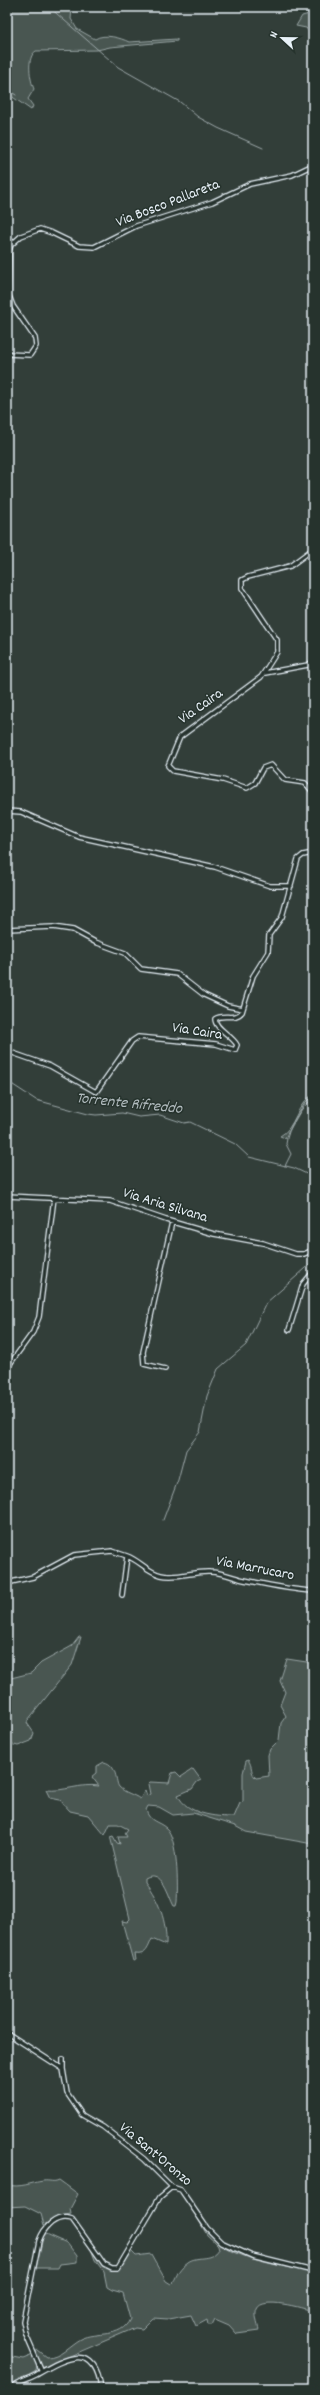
<svg xmlns="http://www.w3.org/2000/svg" width="320" height="2395" font-family="Dekko,sans-serif">
<rect width="100%" height="100%" fill="#323e39"/>
<filter id="ink" filterUnits="userSpaceOnUse"><feTurbulence type="fractalNoise" baseFrequency=".025" numOctaves="2"/><feDisplacementMap in="SourceGraphic" scale="8" xChannelSelector="R" yChannelSelector="G"/><feConvolveMatrix kernelMatrix="1 2 1 2 8 2 1 2 1" color-interpolation-filters="sRGB"/></filter>
<g filter="url(#ink)">
<path fill="#495651" stroke="#98a4a4" d="M7 7H72L71 19 77 29 95 39C104 33 121 38 129 42L177 39V41L110 47 97 50 36 51C26 57 30 80 34 89L28 99 33 106 31 110 7 93Z
M313 13V37L306 28 296 26 302 16Z
M313 1095 305 1103 285 1138 280 1136C296 1128 296 1103 313 1095Z
M79 1637H81L72 1665 28 1720 27 1723 34 1733 31 1741 18 1746 7 1743V1679L31 1673 41 1663 72 1646Z
M287 1659 313 1663V1844L246 1832 235 1826 193 1813 173 1815 159 1807 148 1806 146 1810C149 1822 158 1821 166 1828 178 1838 178 1886 177 1902L176 1906H174C168 1896 163 1868 145 1878V1882C159 1900 167 1922 166 1945L152 1939C148 1947 147 1956 135 1954L136 1960 133 1961 122 1921 127 1922 130 1919 111 1840 110 1837 113 1836 117 1843 120 1844 118 1837H127L125 1833 128 1829 118 1824H110L105 1835 88 1815 70 1811 60 1800 50 1798 46 1790C64 1792 80 1783 99 1786L92 1777 97 1773V1766L104 1762C118 1765 115 1782 119 1787 125 1793 133 1794 140 1799L145 1790 147 1796 150 1794 148 1784 150 1782 169 1783 172 1773 176 1772 181 1777 193 1769 201 1780 197 1782 192 1789 178 1795C186 1814 215 1817 234 1817L240 1803 243 1802V1773L246 1761 248 1760C253 1766 250 1773 256 1778L269 1776 268 1755 270 1749 279 1740 281 1723 286 1716 280 1705 285 1692 280 1681Z
M59 2180 78 2194 70 2209 71 2214 58 2216 44 2225 41 2214 25 2206 7 2207V2185C21 2188 30 2183 43 2181 50 2180 53 2183 59 2180Z
M194 2212C203 2222 211 2236 222 2245 244 2261 286 2266 313 2273V2311C302 2308 262 2296 257 2309 254 2315 258 2324 259 2331L237 2334 229 2325 215 2319 212 2325H208L207 2320 196 2326 191 2315 168 2319 153 2318 142 2329 135 2328 42 2368 35 2352 38 2350 47 2357C60 2357 69 2345 80 2339 96 2331 121 2339 130 2319L123 2293 112 2290 107 2287 104 2272 95 2260 90 2246C98 2255 107 2274 121 2268L131 2251 136 2256 151 2254 166 2281 171 2284C178 2278 175 2271 188 2262 198 2255 211 2262 219 2249L218 2245 207 2235Z
M44 2233 67 2243 77 2256V2262L60 2264 58 2268H36Z
M33 2355 37 2365 36 2371 7 2388V2356L23 2359Z"/>
<g fill="none" stroke-linecap="round" stroke-linejoin="round">
<path stroke="#9ea9ab" stroke-width="1" d="M49 7 118 67 180 102 198 117 218 128 263 148
M7 89 16 95
M7 1081 36 1100 88 1114 96 1115 122 1113 139 1117 160 1115 184 1123 190 1122 235 1144 249 1157 294 1168 313 1177
M285 1166 291 1154 286 1144C288 1128 299 1108 313 1099
M163 1520 178 1480 186 1450 200 1432 207 1396 218 1369 246 1345 266 1303 313 1262"/>
<defs>
<path id="minor" d="M7 354 30 355 36 346 35 338 13 306 8 293 9 251 11 245 21 236 40 229 52 233 79 246 94 247 136 226 212 202 250 184 292 175 313 165
M313 549 290 566 248 577 242 580V588L277 640V652L261 677 180 737 168 766 173 771 223 780 247 788 255 783 263 768 271 765 285 780 305 783 313 792
M265 673 308 665 313 661
M313 795V808
M7 811 21 812 79 837 215 867 270 886H291
M7 929 53 927 73 930 95 942 125 953 141 969 177 974 204 995 228 1006 243 1009
M7 1051 50 1066 96 1092 132 1041 138 1037 216 1044 235 1050 237 1045C232 1035 215 1029 215 1019 223 1013 235 1021 242 1012L253 976 268 952 269 935 282 917 298 859 303 855 313 853
M7 1196 110 1201 166 1220 214 1234 263 1243 296 1254H304L313 1250
M289 1330 303 1284 313 1272
M7 1368 33 1332 39 1317 54 1198
M165 1369 144 1364 143 1352 172 1222
M127 1556C139 1560 147 1572 161 1575 178 1579 193 1571 210 1572 220 1572 230 1576 240 1579 264 1584 289 1590 313 1591
M7 1583 33 1577 74 1555 112 1551 127 1556 122 1595
M7 2033 63 2069 67 2093 82 2115 103 2127 144 2159 172 2187 181 2190 207 2228 221 2242 252 2256 313 2271
M63 2059V2069
M41 2370 26 2335 23 2321 39 2241C44 2227 56 2214 72 2219L104 2264 112 2268H118L160 2197 172 2187
M11 2388C18 2380 27 2380 36 2375 64 2359 95 2340 101 2388"/>
</defs>
<use href="#minor" stroke="#e8f1f8" stroke-width="6"/>
<use href="#minor" stroke="#26332d" stroke-width="3.5"/>
</g>
</g>
<g text-anchor="middle" dominant-baseline="central" stroke-width="3" stroke-linejoin="round" paint-order="stroke">
<g font-size="15" fill="#e8f1f8" stroke="#26332d">
<text transform="translate(168 204) rotate(-21)">Via Bosco Pallareta</text>
<text transform="translate(201 707) rotate(-35)">Via Caira</text>
<text transform="translate(197 1032) rotate(9)">Via Caira</text>
<text transform="translate(165 1206) rotate(17)">Via Aria Silvana</text>
<text transform="translate(255 1569) rotate(11)">Via Marrucaro</text>
<text transform="translate(155 2155) rotate(40)">Via Sant'Oronzo</text>
</g>
<g font-size="16" font-style="italic" fill="#b1bbbe" stroke="#26332d">
<text transform="translate(129 1104) rotate(6)">Torrente Rifreddo</text>
</g>
</g>
<rect width="320" height="2395" fill="none" stroke="#26332d" stroke-width="24"/>
<rect x="12" y="12" width="296" height="2371" fill="none" stroke="#e8f1f8" stroke-width="1.5" filter="url(#ink)"/>
<g transform="translate(282 38) rotate(292)" stroke="#26332d" stroke-width="3" paint-order="stroke">
<path d="M0-3L7 15L0 10L-7 15Z" fill="#e8f1f8"/>
<text y="-6" font-size="11" font-weight="bold" text-anchor="middle" fill="#e8f1f8">N</text>
</g>
</svg>
